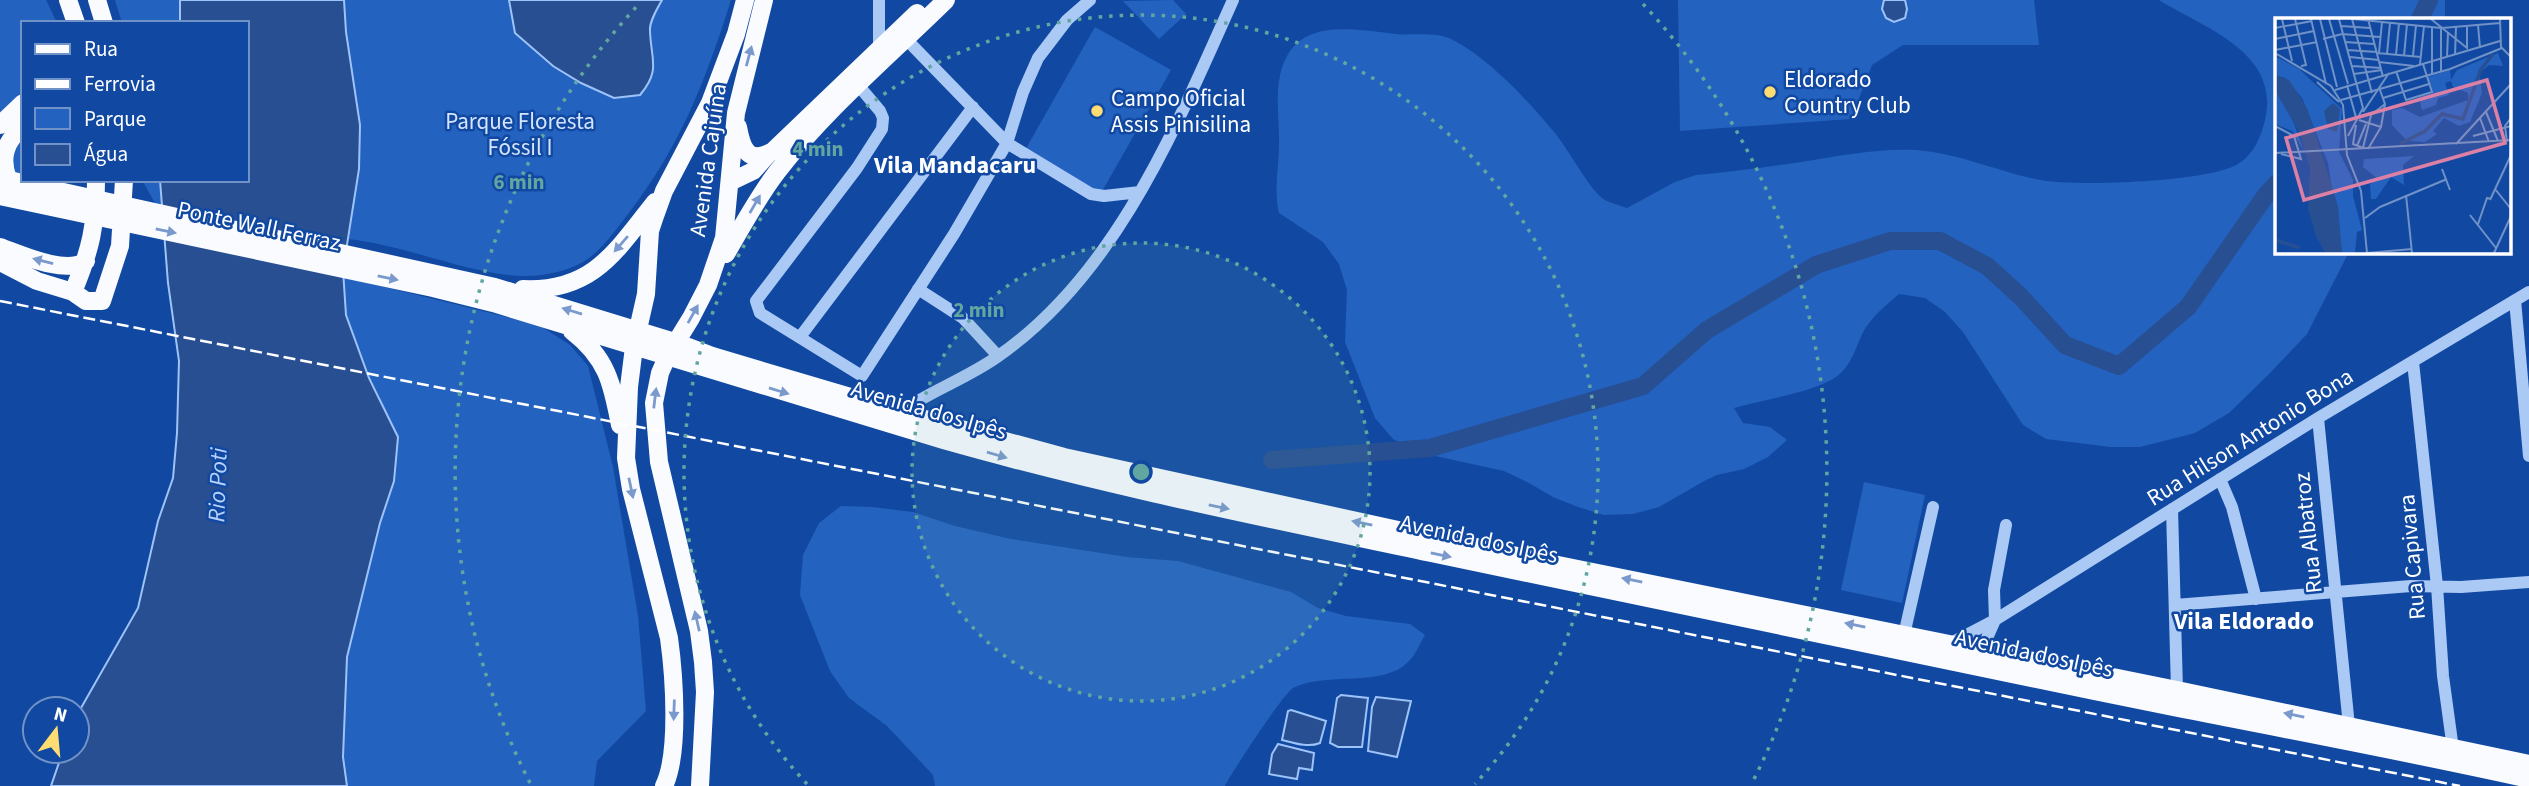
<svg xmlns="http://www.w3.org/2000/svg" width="2529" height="786" font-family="'Source Sans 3',sans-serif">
<rect width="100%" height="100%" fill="#1149a2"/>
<path fill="#2462c0" d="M0 0H46L57 23H23V91L0 113Z
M115 0H180V23H122Z
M339 0H731C705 82 681 145 628 214 616 229 605 246 589 258 566 274 536 278 508 275 456 269 400 244 347 239L348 278 539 325 570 345 588 366 613 467 638 616 646 711 597 761 594 786H347L343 757 347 657 380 523 394 481 380 397 370 378 346 315 343 270Z
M1173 0 1186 14 1159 39 1123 1Z
M1678 0H2034L2039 45H1903L1872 65 1851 119 1680 131Z
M2159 0H2445V19H2277V252H2349L2307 334 2270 373 2229 413 2195 433 2140 447H2111L2046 439 2023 425 1963 332 1945 312 1925 298 1899 294C1885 306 1870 318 1862 334 1856 348 1852 361 1842 372 1824 391 1761 400 1734 408L1743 423 1770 427 1787 440 1768 457 1744 469 1717 475 1706 480 1659 507 1633 514 1604 515 1578 507 1553 497 1529 483 1504 471 1417 452 1393 439 1375 418 1345 342 1347 290 1339 264 1323 242 1279 213C1273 189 1280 162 1279 138 1279 123 1277 106 1278 90 1284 17 1341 27 1395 34 1414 36 1435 31 1453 40 1490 59 1529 102 1555 133 1568 149 1589 188 1602 198 1608 203 1620 205 1627 208L1675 182 1696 175C1731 172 1766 167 1801 162 1838 156 1878 148 1916 150 1958 153 1999 172 2040 180 2075 187 2209 182 2238 164 2254 154 2261 137 2265 120 2281 52 2204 28 2159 0Z
M1095 27 1171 70 1100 195 1024 152Z
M23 137V176L16 175 11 167V147Z
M142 180H160L164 219Z
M1864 482 1925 495 1902 603 1841 590Z
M841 506 872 507 913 512 955 526 1011 539 1127 557 1178 561 1291 592 1318 608 1346 616 1410 624 1425 635C1420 643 1415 656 1408 662 1382 688 1327 671 1293 688 1284 693 1231 773 1225 786H935L933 775 887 726 849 698 830 671 800 595 803 555 819 523Z"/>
<path fill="#274f92" stroke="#9dc3f8" stroke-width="2" d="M180 0H344L346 32 360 125 359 169 343 270 346 315 369 378 398 437 394 481 380 523 347 657 343 757 347 786H51L63 751H77V715L138 608 158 521 173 478 177 433 179 361 168 283 160 180H247V23H180Z
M509 0H662C657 9 649 22 650 31 651 60 661 70 640 95L614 98 581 83 553 66 515 33Z
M1884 0H1905L1907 9 1905 18 1894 22 1886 18 1882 9Z
M1341 695 1368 698 1362 747H1338L1330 743 1337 698Z
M1376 697 1411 701 1397 757 1368 751 1372 707Z
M1291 710 1326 721 1320 743C1308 748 1294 743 1282 740L1288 711Z
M1278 744 1314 753 1312 770 1299 768 1297 779 1269 774 1272 754Z"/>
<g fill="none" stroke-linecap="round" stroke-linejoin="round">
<path stroke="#274f92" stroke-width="18" d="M2420 19 2429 0
M1272 460 1430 448 1643 386 1707 330 1816 265 1890 241H1940L1987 266 2021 297 2065 345 2119 366 2188 307 2266 195 2277 183"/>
<path stroke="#abc9f5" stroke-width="12" d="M906 39 1007 143 1091 194 1104 196 1140 192
M879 47V0
M858 85 880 111 883 118 882 129 857 168 756 301 760 313 862 376 954 234 1007 143 1023 92 1038 58 1067 20 1090 0
M918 289 963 318 998 356
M2515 300 2529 456
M800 337 973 107
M2413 362 2437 586 2443 676 2453 749
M900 412C931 391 967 378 997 357 1116 275 1176 127 1233 0
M2318 418 2349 726
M2220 479 2232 507 2256 599
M2172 509 2177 690
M2175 605 2411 586 2461 587 2529 582
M1904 635 1933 507
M1949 644 1995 620 2318 418 2529 292
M1985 658 1987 638 1995 620 1994 590 2006 525"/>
<path stroke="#fafbff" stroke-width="18" d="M68 0 76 23
M97 0 104 23
M0 125 23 103
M738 127C742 149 748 165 773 151L917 13
M0 178 495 287 675 342 712 356 928 420 1064 457 1558 565 2177 690 2529 764
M8 179C0 158 5 141 23 127
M730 182 753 171 769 153
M0 196 433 288 493 303 943 440C1105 486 1271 519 1436 554 1682 607 1930 658 2178 708 2295 731 2412 753 2529 779
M0 247C22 255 66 275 86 261
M726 254C742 227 757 198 777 172 826 109 889 56 946 0
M0 262 37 281 73 292 86 301H102L120 246 124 180
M523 289C593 292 616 251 655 202
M73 292C91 249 96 226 96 180
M572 331C607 358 612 383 620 425
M664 786C680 753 674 674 669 638L631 489 626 458 629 387 634 347 646 294 650 231 655 216 664 191 710 103 736 34 745 0
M700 786 705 692 703 662 699 631 659 462 654 403 660 373 667 357 691 318 708 285 724 238 736 113 764 0"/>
<path stroke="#fff" stroke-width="2.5" stroke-dasharray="12 5" stroke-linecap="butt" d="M0 301 2460 786"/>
</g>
<defs><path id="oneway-solid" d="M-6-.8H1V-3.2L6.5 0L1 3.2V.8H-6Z" transform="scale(1.75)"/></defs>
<g fill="#7a99cc">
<use href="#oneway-solid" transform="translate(749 56) rotate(-75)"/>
<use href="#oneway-solid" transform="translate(755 204) rotate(-60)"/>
<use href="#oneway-solid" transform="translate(166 231) rotate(12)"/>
<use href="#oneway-solid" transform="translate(621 244) rotate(131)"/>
<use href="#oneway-solid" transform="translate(43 261) rotate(-166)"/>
<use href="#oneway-solid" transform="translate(388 278) rotate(12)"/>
<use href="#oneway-solid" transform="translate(572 311) rotate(-163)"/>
<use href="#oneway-solid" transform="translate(693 314) rotate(-61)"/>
<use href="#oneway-solid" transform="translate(779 391) rotate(17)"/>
<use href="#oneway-solid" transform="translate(655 398) rotate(-83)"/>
<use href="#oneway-solid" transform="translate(997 455) rotate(16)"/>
<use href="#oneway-solid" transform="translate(631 488) rotate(78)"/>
<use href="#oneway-solid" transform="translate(1219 507) rotate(12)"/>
<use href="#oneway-solid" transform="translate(1362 523) rotate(-168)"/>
<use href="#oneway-solid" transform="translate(1441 555) rotate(12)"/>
<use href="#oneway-solid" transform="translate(1632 580) rotate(-169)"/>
<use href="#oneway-solid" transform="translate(697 621) rotate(-103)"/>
<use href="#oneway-solid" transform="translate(1855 625) rotate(-169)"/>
<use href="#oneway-solid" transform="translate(674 710) rotate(92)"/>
<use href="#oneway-solid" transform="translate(2294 715) rotate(-168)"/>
</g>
<circle cx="1141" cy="472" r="229" fill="#63a6a1" fill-opacity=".12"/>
<g fill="none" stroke="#63a6a1" stroke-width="3.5" stroke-dasharray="3.5 7">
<circle cx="1141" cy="472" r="229"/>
<path d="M807 784A457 457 0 1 1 1475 784"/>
<path d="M530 783A686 686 0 0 1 639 4M1643 4A686 686 0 0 1 1752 783"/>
</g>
<g fill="#ffdd70" stroke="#1149a2" stroke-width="2.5">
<circle cx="1770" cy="92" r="7"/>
<circle cx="1097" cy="111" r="7"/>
</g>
<g text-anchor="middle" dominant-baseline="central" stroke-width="5" stroke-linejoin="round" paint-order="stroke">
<g font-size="23" fill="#fff" stroke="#1149a2" text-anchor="start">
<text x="1784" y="79">Eldorado<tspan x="1784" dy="26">Country Club</tspan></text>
<text x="1111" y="98">Campo Oficial<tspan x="1111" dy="26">Assis Pinisilina</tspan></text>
</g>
<g font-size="23" fill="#d4e5fe" stroke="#1149a2">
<text x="520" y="121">Parque Floresta<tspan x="520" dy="26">Fóssil I</tspan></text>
</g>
<g font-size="23" fill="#fff" stroke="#1149a2">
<text transform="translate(708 160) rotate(-82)">Avenida Cajuína</text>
<text transform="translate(259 226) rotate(12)">Ponte Wall Ferraz</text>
<text transform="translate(929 410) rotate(16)">Avenida dos Ipês</text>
<text transform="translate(2250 437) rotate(-32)">Rua Hilson Antonio Bona</text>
<text transform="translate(2308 533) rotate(-96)">Rua Albatroz</text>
<text transform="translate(1479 539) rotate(12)">Avenida dos Ipês</text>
<text transform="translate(2412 557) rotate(-95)">Rua Capivara</text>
<text transform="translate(2034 653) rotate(12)">Avenida dos Ipês</text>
</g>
<g font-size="24" font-weight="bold" fill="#fff" stroke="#1149a2">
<text x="955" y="165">Vila Mandacaru</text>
<text x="2244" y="621">Vila Eldorado</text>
</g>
<g font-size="24" font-style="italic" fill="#b8d3fb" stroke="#1149a2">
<text transform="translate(218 485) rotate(-88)">Rio Poti</text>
</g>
</g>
<g transform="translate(2275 18)">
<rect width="236" height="236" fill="#1149a2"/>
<path d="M223 35 228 48 214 47 204 55 207 75 195 104 184 108 169 100 158 113 162 116 150 124 132 123 117 107V92L127 90 145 99 193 82V75L178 69 176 63 170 65 174 77 163 80 161 87 147 92 144 79 157 75 153 59 175 52 176 62 182 52ZM0 38 24 51 67 91 64 134 78 162V178L87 212 82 214 80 235H67L53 145 27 80 10 60 0 57ZM0 72 12 87 29 133 17 113 0 106ZM139 138 128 147 129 167 116 159 101 181H96L95 166 103 161 88 149 89 141Z" fill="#2462c0"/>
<path d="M0 57 14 62 32 90 63 188 67 235H50L41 218 33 191 35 150 25 116 0 72ZM58 85 65 91 62 114 53 111 49 93Z" fill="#274f92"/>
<path fill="none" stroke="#274f92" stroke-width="3.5" d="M125 126 150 113 167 96 188 101 206 51 218 36M0 222 25 230"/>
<path fill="none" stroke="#7092c7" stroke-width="2" d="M7 1 17 43M20 1 31 47 26 48M36 1 51 66M45 1 62 69M54 1 73 66M64 1 88 90 73 118M77 1 97 75M78 1 166 10M93 1 108 59M156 1 192 30V8M225 1 226 29 236 39M203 7 205 30M66 8 95 10M157 9V56M0 10 37 3M167 10 225 5M0 21 39 13M48 21 67 16 105 19M70 24 99 26M0 32 42 24M72 32 102 34M0 35 56 68 68 87 72 137 86 173 92 235M102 35 146 39M104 35 107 4M112 36 115 5M121 37 124 5M180 37 181 9M129 38 132 6M138 38 141 7M75 39 104 42M172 39 173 15M104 44 139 48M145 46 149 8M77 48 106 50M121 53 131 82 157 74 148 46M166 54V9M79 56 107 52M42 64 64 84M72 67 82 103M60 72 225 23M108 80 154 66M66 82 175 51 227 30M218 86 226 108M88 94 114 55M211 94 223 123M205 100 214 124M84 102 106 109M81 107 78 126 88 130 96 97 110 86M0 108 19 118 26 141 6 136M198 118 236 108M232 124 230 108 236 100M181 126 236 66M82 128 91 106M93 131 106 109 110 86 105 72M0 135 236 122M167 151 175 172M220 171 236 191M131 177 137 235M215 182 236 137M195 197 221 230M90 200 105 189 172 161M203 206 212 180 216 181M92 235 137 231M219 235 236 198"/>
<path fill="#dd80a5" fill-opacity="0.15" stroke="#dd80a5" stroke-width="3.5" d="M212 62 230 125 29 182 11 120Z"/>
<rect width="236" height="236" fill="none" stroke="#fff" stroke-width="3.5"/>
</g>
<circle cx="1141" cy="472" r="10" fill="#63a6a1" stroke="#1149a2" stroke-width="3.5"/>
<g font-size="21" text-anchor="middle" font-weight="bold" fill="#63a6a1" stroke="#1149a2" stroke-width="5" stroke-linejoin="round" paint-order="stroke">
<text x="818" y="156">4 min</text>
<text x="519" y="189">6 min</text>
<text x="979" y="317">2 min</text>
</g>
<rect x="21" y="21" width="228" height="161" fill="#1149a2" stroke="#7092c7" stroke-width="2"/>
<rect x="35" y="44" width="35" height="10" fill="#fafbff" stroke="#7092c7" stroke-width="2"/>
<text x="84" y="56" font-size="21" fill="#ffffff">Rua</text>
<rect x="35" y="79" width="35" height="10" fill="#ffffff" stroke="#7092c7" stroke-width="2"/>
<text x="84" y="91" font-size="21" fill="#ffffff">Ferrovia</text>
<rect x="35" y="108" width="35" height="21" fill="#2462c0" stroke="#7092c7" stroke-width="2"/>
<text x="84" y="126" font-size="21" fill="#ffffff">Parque</text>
<rect x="35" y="144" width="35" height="21" fill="#274f92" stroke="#7092c7" stroke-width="2"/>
<text x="84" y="161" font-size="21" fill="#ffffff">Água</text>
<g transform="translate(56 730) rotate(16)"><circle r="33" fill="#1149a2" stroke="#7092c7" stroke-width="2"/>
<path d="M0-5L12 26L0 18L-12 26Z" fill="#ffdd70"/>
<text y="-10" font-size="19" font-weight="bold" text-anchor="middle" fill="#ffffff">N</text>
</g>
</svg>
